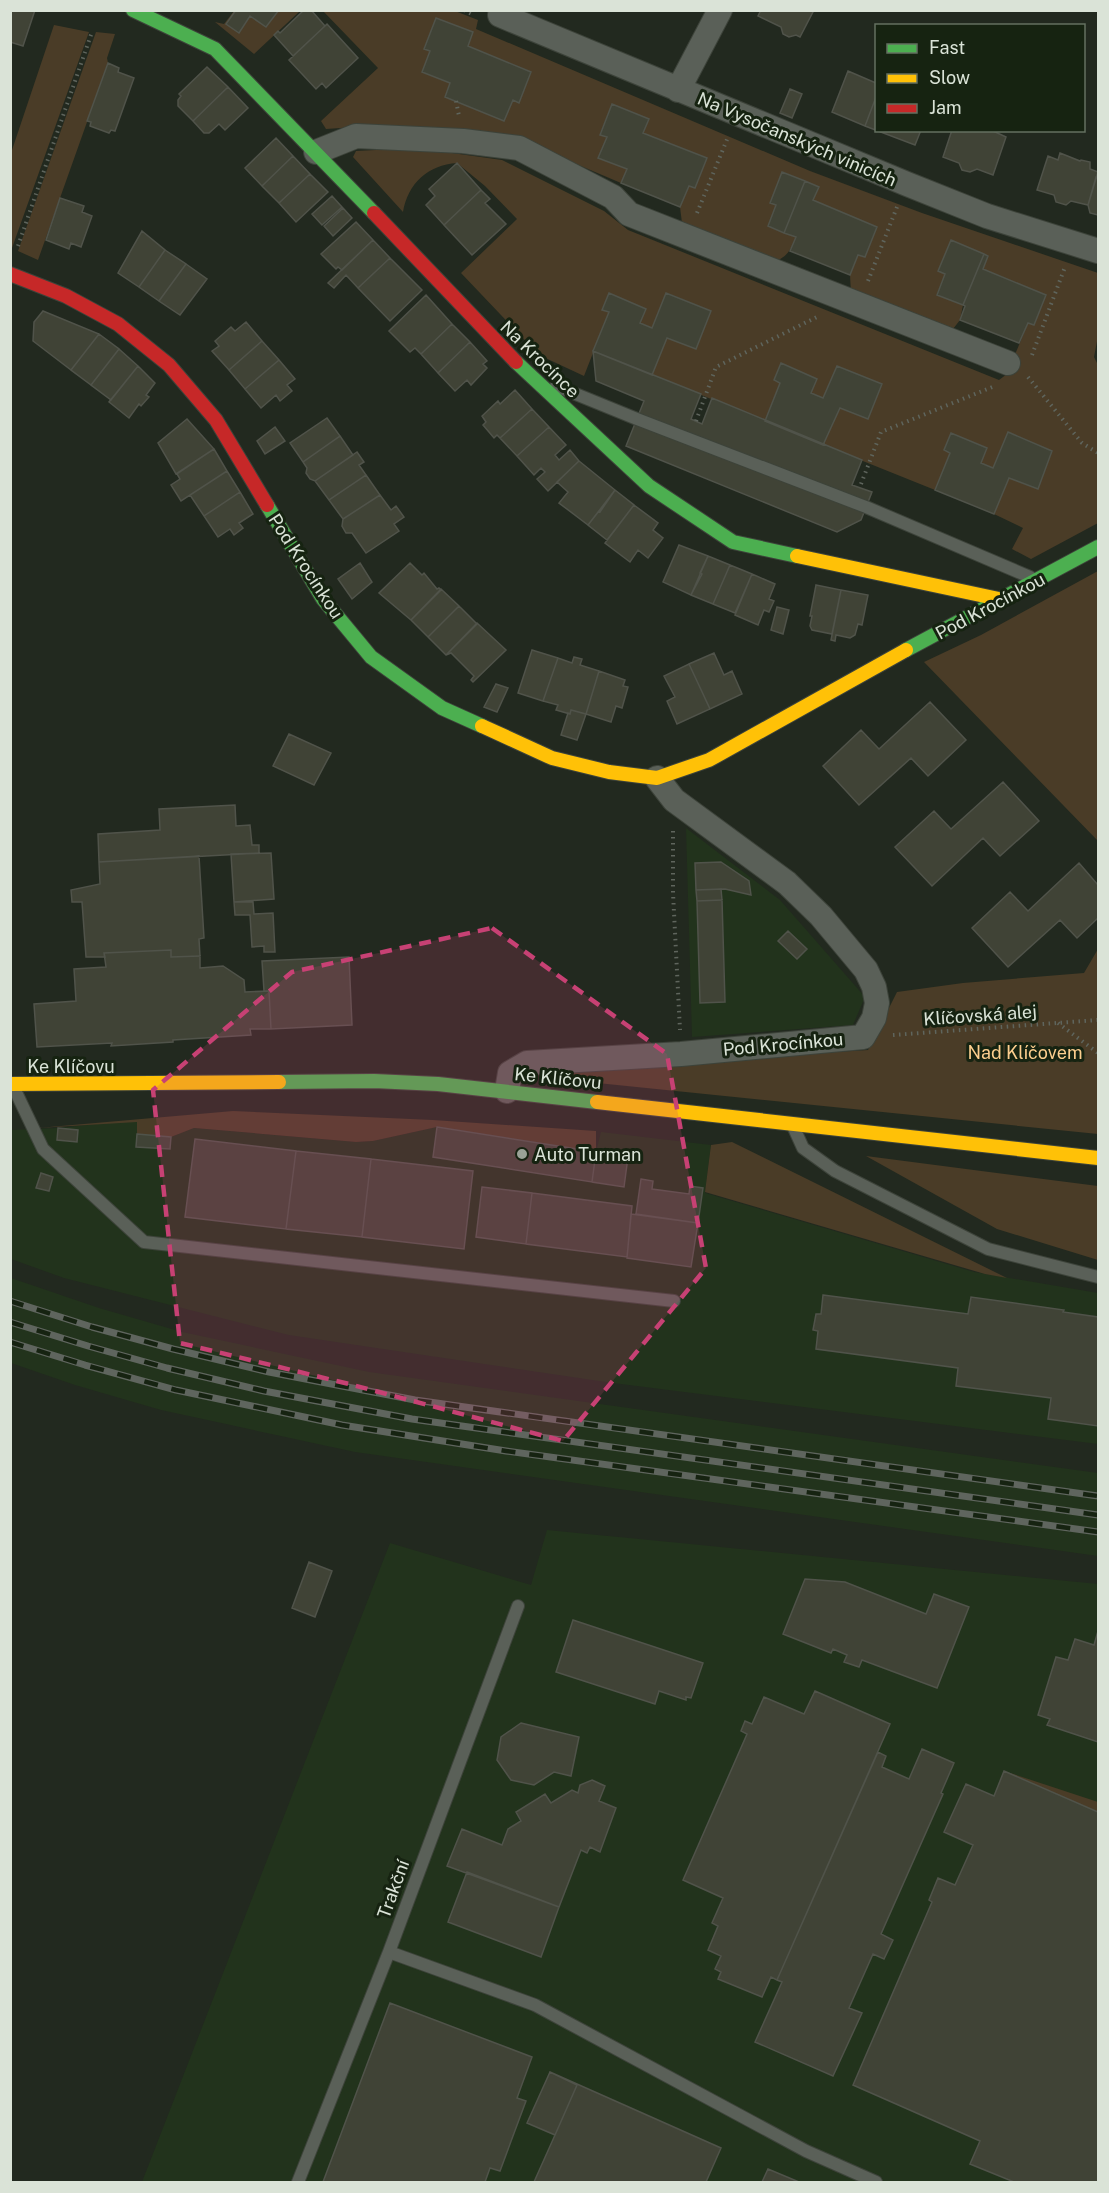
<svg xmlns="http://www.w3.org/2000/svg" width="1109" height="2193" font-family="'Public Sans',sans-serif">
<rect width="100%" height="100%" fill="#22291f"/>
<path fill="#22331c" d="M686 828 780 900 865 997 853 1025 692 1037Z
M116 1122H137L138 1134 171 1137 194 1128 356 1142 373 1141 437 1127 596 1152 601 1132 711 1145 705 1193 974 1272 1098 1293V1444L613 1383 289 1335 64 1278 11 1259 10 1130 58 1128Z
M11 1278 99 1308 182 1332 369 1372 1098 1473V1556L355 1452 161 1410 75 1385 11 1363Z
M547 1530 1098 1584V2182H142L390 1543 531 1585Z"/>
<path fill="#4a3c27" fill-rule="evenodd" d="M234 11H236L227 24 239 33 250 16 254 19 279 11H300L254 54 215 22 224 24Z
M323 11H455L478 20 476 29 810 171 922 213 1098 273V336L1094 357 1098 365V523L1031 559 1012 549 1023 528 994 514 1009 478 1038 489 1052 451 1008 432 993 468 981 463 987 448 951 434 944 450 950 453 935 490 823 445 840 408 868 419 882 384 837 366 823 398 811 393 817 379 781 364 774 380 780 383 765 421 652 375 667 338 696 348 711 311 667 293 652 328 640 323 646 309 609 294 602 309 609 312 584 376 539 355 461 273 517 219 485 186 457 163C428 165 408 183 403 212L353 157 356 151 395 149 452 153 502 160 604 211 628 230 999 380 1007 374 1028 323 1034 325 1046 295 983 269 988 256 951 241 939 271 945 274 937 294 963 305 960 320 953 329 851 293 850 275 858 255 865 257 877 227 813 200 819 187 783 172 770 202 776 205 768 226 796 237C790 251 787 258 772 262L682 223 680 207 689 186 695 188 707 158 643 133 649 119 612 104 600 134 607 137 598 158 627 169 621 183 517 139 384 125 326 129 321 121 378 68ZM436 19 468 46 531 72 519 103 513 100 504 120 445 97 450 83 422 72 430 51 424 48Z
M54 25 89 32 12 248 10 247 11 153Z
M96 32 115 34 107 58 108 63 38 260 18 251Z
M1098 571V841L924 662 981 635Z
M1098 949V1134L558 1079 571 1068 868 1050 897 992 963 983 1084 973Z
M233 1111 433 1120 596 1131V1152L437 1127 373 1141 356 1142 194 1128 171 1137 137 1134V1122L38 1128Z
M732 1142 1007 1278 985 1274 705 1192 711 1145Z
M866 1156 1098 1186V1260L997 1229Z
M1004 1771 1098 1802V1812Z"/>
<path fill="#404336" stroke="#50534a" stroke-width="1.5" d="M10 10H35L23 46 10 42Z
M236 10H279L266 27 250 16 239 33 226 24Z
M304 10H311L325 26 293 56 274 35 278 31 280 33Z
M761 10H814L800 37 796 35 789 37 783 34 781 27 758 16Z
M436 18 473 32 468 46 531 72 519 103 513 100 504 121 445 97 450 83 422 72 430 51 424 49Z
M327 24 358 58 326 88 322 83 316 89 289 60Z
M108 63 119 68 118 72 134 78 115 131 111 130 109 133 90 126 91 122 87 121Z
M207 67 228 87 193 121 178 106V100L181 96 179 94Z
M848 71 876 83V97L865 126 832 112Z
M228 87 248 108 225 130 219 124 209 133H204L193 121Z
M790 89 802 94 792 118 780 113Z
M876 97V130H921L915 145 865 126Z
M612 104 649 119 643 133 707 158 695 188 689 186 680 207 621 183 627 169 598 158 607 137 600 135Z
M952 130H991L1006 137 993 175 977 169 970 172 962 170 959 163 943 157Z
M276 138 293 156 262 186 245 168Z
M1060 153 1080 161 1081 160 1090 162V169L1098 172 1088 205 1071 201 1066 205 1056 202 1054 195 1037 190 1048 156 1058 160Z
M293 156 310 174 279 203 262 186Z
M457 163 481 190 444 225 426 205 435 196 429 189Z
M782 172 805 181 784 233 768 226 776 205 770 203Z
M310 174 328 192 296 222 279 203Z
M1096 177 1098 178V215L1090 213 1088 205Z
M805 181 819 187 813 200 877 227 865 257 858 255 850 275 790 251 796 237 784 233Z
M481 190 490 199 485 203 506 224 472 255 444 225Z
M332 196 342 207 322 225 312 214Z
M60 198 84 206 82 212 92 216 81 247 71 243 69 249 46 240Z
M343 208 352 218 333 236 324 226Z
M356 222 373 240 342 270 338 267 336 269 321 254Z
M142 231 165 250 139 287 118 273Z
M373 240 390 258 358 288 346 275 334 288 328 283Z
M951 240 984 254 963 305 937 295 945 274 938 271Z
M165 250 186 264 159 301 139 287Z
M984 254 988 256 983 269 1046 295 1034 325 1028 323 1019 343 960 320 965 306 963 305Z
M390 258 422 290 390 321 358 288Z
M186 264 207 279 180 315 159 301Z
M609 293 646 309 640 323 652 328 666 293 711 311 696 349 667 338 652 375 593 351 609 312 602 310Z
M426 295 452 324 421 354 415 348 410 352 389 331Z
M43 311 99 334 71 370 33 341 34 322Z
M246 322 262 341 229 370 212 351 219 346 215 341 231 327 235 331Z
M452 324 470 342 438 373 421 354Z
M99 334 119 349 91 385 71 370Z
M262 341 279 360 245 389 229 370Z
M470 342 487 361 483 364 487 368 471 385 467 380 455 391 438 373Z
M119 349 138 366 111 400 91 385Z
M593 351 701 394 691 419 702 424 712 398 862 460 852 485 872 492 861 520 837 532 626 446 644 401 596 381Z
M279 360 295 379 287 385 292 391 280 401 276 395 261 408 245 389Z
M781 363 817 379 811 393 823 398 837 366 882 384 868 419 840 408 823 445 765 421 780 383 774 380Z
M138 366 155 383 146 395 149 397 141 406 139 404 129 418 109 402Z
M515 390 532 409 500 438 497 435 494 438 483 425 486 422 482 416 498 401 500 404Z
M532 409 549 427 517 456 500 438Z
M327 418 340 436 303 462 290 443Z
M187 419 214 449 176 474 158 443Z
M275 427 285 441 265 454 257 441Z
M549 427 566 445 555 455 559 460 570 450 579 461 548 491 537 479 545 472 541 468 534 475 517 456Z
M1008 432 1052 451 1038 489 1009 478 994 514 935 490 950 453 944 450 951 433 987 448 981 463 993 468Z
M340 436 353 455 315 481 310 479 306 473 307 468 303 462Z
M214 449 227 471 181 501 171 485 180 479 177 474Z
M357 452 364 462 359 465 366 475 329 500 315 481Z
M579 461 615 490 588 525 559 503 568 492 557 482Z
M227 471 240 492 204 516 190 495Z
M366 475 380 495 343 519 329 500Z
M615 490 634 505 607 540 588 525 599 511 600 512Z
M240 492 253 514 239 523 243 528 234 535 230 529 218 537 204 516Z
M380 495 391 510 396 506 404 517 394 524 399 531 366 553 352 533H346L342 526 343 519Z
M634 505 658 523 653 530 663 538 648 558 638 550 630 562 605 543Z
M679 545 708 556 691 595 663 582Z
M708 556 730 565 713 604 691 595 702 574 700 573Z
M360 563 372 582 352 599 338 579Z
M410 563 422 575 424 573 437 589 439 588 441 590 411 620 379 593Z
M730 565 752 574 735 613 713 604Z
M752 574 775 584 769 599 774 601 769 612 764 610 758 625 735 615Z
M816 585 841 590 832 634 812 630 810 626 812 616H810Z
M441 589 459 606 428 637 411 620Z
M841 590 868 595 862 625 858 624 855 635 850 638 836 635 835 641 831 640Z
M459 606 477 624 446 655 428 637Z
M777 607 789 610 783 634 771 630Z
M477 623 506 650 473 682 471 680 474 676 451 653 446 655Z
M532 650 558 658 543 701 518 693Z
M714 653 724 675 732 671 742 694 710 709 689 664Z
M574 657 582 659 580 665 599 671 586 714 571 710 570 714 556 710 558 705 543 701 558 658 572 663Z
M689 664 710 709 677 724 667 701 675 697 664 676Z
M599 671 625 680 623 686 628 687 622 708 616 706 611 722 586 714Z
M496 684 508 688 497 712 484 707Z
M930 702 966 740 928 776 911 758 859 805 823 766 861 730 879 749Z
M571 710 586 714 577 740 561 735 568 713 570 714Z
M289 734 331 753 314 785 273 766Z
M1003 782 1039 821 1000 856 983 838 932 886 895 847 934 811 951 829Z
M235 805 236 826 250 825 252 845H259V853L99 862 98 834 160 830 159 809Z
M271 853 274 899 234 902 231 854Z
M199 856 204 938 199 939 200 956 171 957V950L104 953 105 957H86L82 902H72L71 890 100 884 99 862Z
M721 862 749 881 751 895 725 889 696 890 695 863Z
M1079 863 1098 885V918L1077 938 1060 920 1008 967 972 928 1010 892 1028 911Z
M721 889 722 900 697 901 696 890Z
M722 900 725 1002 700 1003 697 901Z
M234 902H253L254 914 273 913 275 952H264V946L252 947 250 915H235Z
M788 931 807 949 797 959 778 941Z
M171 950V957L200 956V968L223 966 244 980 245 992 269 991 271 1029H250L251 1035 173 1040V1042L111 1046 112 1043 37 1047 34 1004 76 1001 74 969 106 967 104 953Z
M349 957 352 1025 271 1029 269 991H264L262 961Z
M437 1127 596 1152 592 1182 433 1157Z
M58 1128 78 1130 77 1142 57 1140Z
M137 1134 171 1137 170 1149 136 1147Z
M195 1139 296 1151 286 1229 185 1217Z
M296 1151 371 1159 362 1237 286 1229Z
M596 1152 628 1157 624 1187 592 1182Z
M371 1159 473 1171 464 1249 362 1237Z
M41 1173 53 1177 49 1191 36 1188Z
M641 1179 653 1181 652 1189 689 1194 690 1186 703 1188 698 1223 636 1214Z
M482 1187 532 1193 526 1244 476 1237Z
M532 1193 632 1206 627 1257 526 1244Z
M631 1214 698 1223 691 1267 627 1258Z
M823 1295 968 1314 971 1297 1064 1310 1063 1312 1098 1317V1426L1048 1419 1051 1398 956 1386 958 1368 816 1349 818 1331 813 1330 816 1314H821Z
M309 1562 332 1571 315 1617 292 1608Z
M805 1579 845 1582 926 1614 934 1594 969 1607 937 1688 862 1660 859 1667 844 1662 847 1655 833 1649 831 1653 783 1634Z
M573 1620 703 1663 691 1698 686 1697V1700L659 1691 655 1704 556 1672Z
M1098 1631V1742L1047 1725 1050 1719 1038 1715 1056 1657 1068 1660 1075 1639 1094 1645Z
M815 1691 890 1724 777 1980 771 1977 762 1997 718 1979 721 1972 715 1969 721 1956 708 1950 718 1926 712 1923 723 1898 683 1880 747 1734 741 1731 745 1721 752 1724 764 1697 804 1714Z
M521 1723 579 1737 571 1776 554 1772 534 1785 511 1780 497 1760 501 1737Z
M922 1749 954 1763 941 1793 943 1794 881 1934 893 1940 884 1959 873 1954 849 2008 862 2013 833 2076 755 2042 782 1982 777 1980 878 1752 886 1756 882 1767 909 1779Z
M1004 1771 1098 1812V2182H1014L970 2164 980 2141 853 2085 932 1902 929 1900 938 1878 955 1885 973 1845 944 1832 966 1784 994 1796Z
M592 1780 605 1786 599 1801 616 1808 600 1852 590 1847 587 1853 581 1850 559 1907 447 1866 462 1829 502 1845 508 1829 521 1821 516 1812 545 1794 551 1803 572 1790 578 1793 580 1785Z
M467 1872 559 1907 541 1957 448 1922Z
M390 2003 532 2057 517 2098 526 2101 500 2171 490 2168 485 2182H323Z
M550 2072 721 2148 706 2182H534L555 2135 527 2123Z
M550 2072 577 2085 555 2135 527 2123Z
M768 2169 799 2182H762Z"/>
<g fill="none" stroke-linecap="round" stroke-linejoin="round">
<defs>
<path id="lane" d="M556 386 637 419 866 507 1030 577
M14 1088 43 1149 144 1242 674 1301
M793 1126 803 1148 835 1171 988 1249 1098 1277
M389 1952 535 2005 806 2151 876 2182
M298 2182 389 1952 518 1606"/>
<path id="street" d="M500 15 907 184 987 216 1098 251
M678 90 720 10
M316 152 356 136 463 141 519 148 613 197 629 214 1008 363
M507 1091 510 1073 527 1063 681 1054 863 1037 874 1018 877 1003 874 987 866 970 821 916 787 883 674 800 657 778"/>
<path id="fast" d="M133 10 215 49 374 213
M516 362 649 486 733 542 797 556
M267 505 323 599 371 657 442 708 482 726
M906 650 1098 547
M279 1082 374 1081 438 1084 597 1102"/>
<path id="slow" d="M797 556 999 599
M482 726 552 758 609 772 657 778 709 760 906 650
M10 1084 279 1082
M597 1102 1098 1158"/>
<path id="jam" d="M374 213 516 362
M10 274 66 296 118 324 169 365 216 420 267 505"/>
</defs>
<use href="#lane" stroke="#3d433a" stroke-width="14"/>
<use href="#street" stroke="#3d433a" stroke-width="26"/>
<use href="#fast" stroke="#3d433a" stroke-width="16"/>
<use href="#slow" stroke="#3d433a" stroke-width="16"/>
<use href="#jam" stroke="#3d433a" stroke-width="16"/>
<path stroke="#5f655d" stroke-width="4" stroke-dasharray="1.5 4.5" stroke-linecap="butt" d="M464 10 474 15
M456 101 459 116
M697 213 728 137
M18 246 92 32
M868 281 897 207
M1032 355 1065 267
M1028 377 1082 443 1098 453
M696 421 716 367 819 316
M861 484 881 432 995 386
M673 831V893L680 1030
M1058 1023 1098 1053
M893 1035 1098 1020"/>
<use href="#lane" stroke="#5a6058" stroke-width="12"/>
<use href="#street" stroke="#5a6058" stroke-width="24"/>
<use href="#fast" stroke="#4caf50" stroke-width="14"/>
<use href="#slow" stroke="#ffc107" stroke-width="14"/>
<use href="#jam" stroke="#c62828" stroke-width="14"/>
<defs>
<path id="rail" d="M10 1301 92 1327 173 1349 269 1372 415 1400 1098 1496
M10 1322 88 1346 167 1368 264 1391 412 1419 1098 1515
M10 1342 85 1365 176 1390 342 1425 506 1451 1098 1532"/>
</defs>
<use href="#rail" stroke="#5f655e" stroke-width="7"/>
<use href="#rail" stroke="#162311" stroke-width="4.5" stroke-dasharray="14" stroke-linecap="butt"/>
</g>
<path fill="#c74174" fill-opacity="0.2" stroke="#c74174" stroke-width="4.5" stroke-dasharray="12 8" stroke-linejoin="round" d="M492 928 667 1054 706 1268 563 1441 349 1384 180 1343 153 1090 292 972Z"/>
<circle fill="#9aa297" stroke="#162311" stroke-width="2" cx="522" cy="1154" r="6"/>
<g text-anchor="middle" dominant-baseline="central" stroke-width="6" stroke-linejoin="round" paint-order="stroke">
<g font-size="18" fill="#dae3d7" stroke="#162311">
<text transform="translate(797 139) rotate(23)">Na Vysočanských vinicích</text>
<text transform="translate(540 359) rotate(44)">Na Krocínce</text>
<text transform="translate(306 566) rotate(57)">Pod Krocínkou</text>
<text transform="translate(990 606) rotate(-28)">Pod Krocínkou</text>
<text transform="translate(980 1015) rotate(-4)">Klíčovská alej</text>
<text transform="translate(783 1044) rotate(-5)">Pod Krocínkou</text>
<text x="71" y="1066">Ke Klíčovu</text>
<text transform="translate(558 1078) rotate(6)">Ke Klíčovu</text>
<text transform="translate(393 1889) rotate(-70)">Trakční</text>
</g>
<g font-size="18" fill="#fcce8e" stroke="#162311">
<text x="1025" y="1052">Nad Klíčovem</text>
</g>
<g font-size="18" fill="#dae3d7" stroke="#162311" text-anchor="start">
<text x="534" y="1154">Auto Turman</text>
</g>
</g>
<rect width="1109" height="2193" fill="none" stroke="#dae3d7" stroke-width="24"/>
<rect x="875" y="24" width="210" height="108" fill="#162311" stroke="#647060" stroke-width="1.5"/>
<rect x="887" y="44" width="30" height="9" fill="#4caf50" stroke="#647060" stroke-width="1.5"/>
<text x="929" y="54" font-size="18" fill="#dae3d7">Fast</text>
<rect x="887" y="74" width="30" height="9" fill="#ffc107" stroke="#647060" stroke-width="1.5"/>
<text x="929" y="84" font-size="18" fill="#dae3d7">Slow</text>
<rect x="887" y="104" width="30" height="9" fill="#c62828" stroke="#647060" stroke-width="1.5"/>
<text x="929" y="114" font-size="18" fill="#dae3d7">Jam</text>
</svg>
